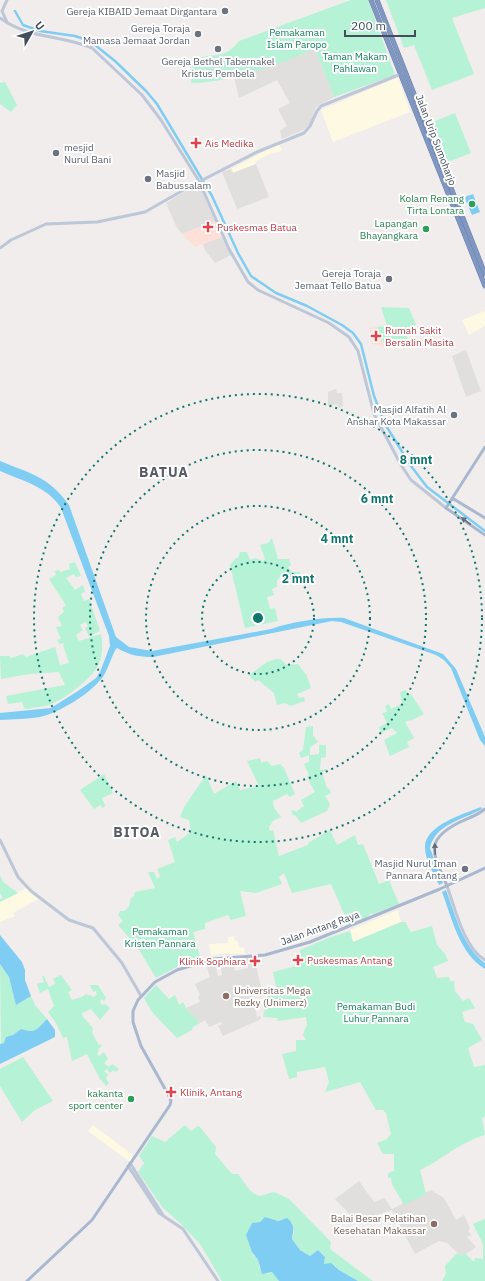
<svg xmlns="http://www.w3.org/2000/svg" width="485" height="1281" font-family="'IBM Plex Sans',sans-serif">
<rect width="100%" height="100%" fill="#f0edec"/>
<path fill="#fdf9e3" d="M398 77 410 112 333 142 321 110Z
M278 144 282 149 279 152 271 153 255 162 256 164 233 173 231 169Z
M485 311V326L469 335 462 320Z
M26 888 39 899 13 913 15 916 0 922V902Z
M398 910 401 922 353 942 350 930Z
M234 936 235 941 237 940 240 948 244 947 245 954H220L211 956 209 944 228 943V937Z
M93 1125 133 1155 130 1162 88 1131Z"/>
<path fill="#e1dede" d="M315 49 334 97 316 107 310 124 305 129 282 139 280 131 287 126 278 109 290 103 277 80 239 98 234 77Z
M256 164 269 197 237 209 222 172 231 169 233 173Z
M192 187 201 189 215 221 182 234 176 226 166 203Z
M222 237 231 255 215 263 205 250 203 244Z
M466 350 481 391 466 397 452 356Z
M336 389 337 393H342L343 406 339 408 337 404 328 406V392Z
M254 957 262 991 252 993 257 1017 261 1016V1019L223 1036 218 1026 222 1024 221 1022 209 1027 205 1020 200 1023 186 1008 200 1002 198 997 200 995 195 984 210 977 205 961 214 959 218 976 222 975 221 968 230 966V960L232 959 235 971 248 968 246 958Z
M359 1181 374 1202 384 1198 392 1209 431 1190 444 1198 456 1220 464 1215 470 1228 468 1231 472 1235 467 1237 476 1247 466 1254 465 1253 460 1255 447 1243 439 1241 415 1254 392 1210 357 1222 335 1199Z"/>
<path fill="#fde1d9" d="M215 221 222 237 195 247 182 234Z
M377 327 385 347 372 344 369 328Z"/>
<path fill="#b6f2d5" d="M351 0H368L395 75 334 97 315 49C279 64 230 83 191 83L192 76 190 64C209 48 222 64 239 41Z
M386 0H485V8L452 18 474 74 432 90 414 45 404 48Z
M5 82 17 105 11 112 0 104V83Z
M455 113 471 153 448 162 433 122Z
M381 307 409 308 416 325 405 331 410 345 385 347 377 327 387 326Z
M272 538 278 559H289L291 565 288 567 292 572H300L302 578 294 583H288L283 575 277 580V587L272 589 274 595 267 597 270 609 275 608 278 621 245 628 230 565 236 558H238L240 552H247L250 560 255 558 263 561 265 559 260 545 268 543Z
M75 562 81 576 76 577 74 574 66 578 75 590 83 585 85 591 81 594 84 601 89 599 100 631 89 636 85 628 88 626 85 622 80 625 83 630 76 635 79 641 101 634C106 663 95 674 73 691 66 696 57 702 49 705 42 707 34 707 27 709L24 708 22 702 8 704 6 696 65 685 59 672 29 674 1 679 0 656H9L11 658 23 654 26 657 55 647 60 665 69 663 63 645 65 643 59 644 57 640 61 639 56 627 62 626 58 617 64 612 62 608 66 605 49 579 56 575 55 571 58 570 61 572 70 569 69 564Z
M275 659H280L287 665 298 664 307 676 311 688 297 694 299 698 304 697 305 701 291 706 285 703 277 705 274 693 258 680 255 682 249 675 267 662Z
M406 690 408 695 411 694 424 714 410 721V720L405 722 414 738 407 742 409 747 390 756 384 740 397 733 392 728 381 733 379 727 387 723 382 713 387 712 385 706 389 704 391 709 402 704 400 692Z
M313 726V735L318 742 310 747V755L319 754V745H326V757L321 758 320 770 327 769V770L322 772 327 788 330 790 331 793 325 796 330 804 327 811 301 823 296 816 293 815 291 811 294 810 296 812 304 806 301 800 315 792 307 777 309 775 304 764 309 762V755L301 758 299 753 303 750 306 727Z
M260 758 261 763 267 761 272 766 280 764 284 768 295 794 290 797 287 794 273 801 274 808 281 817 273 821 269 827 270 831 273 830 279 856 308 845V843L330 830 337 845 355 835 358 845 363 844 379 884 389 880 399 904 373 914 371 913 367 918 349 925 331 884 292 893 284 873 279 877 282 884 256 893 240 891 246 916 231 920 228 915 205 923V929L193 932 201 961 190 960 156 978 138 948 118 925 123 921 118 915 120 911H124L129 907 131 898 134 896 135 892 155 888 148 872H154L157 879 160 876 157 869 175 862 168 840 175 837 177 842 191 832 189 820 180 817 184 807 206 775 214 794 236 781 240 790 259 786 247 761Z
M104 774 113 793 102 798 105 806 103 808 100 805 94 809 80 790Z
M0 875 3 882 18 893 0 902V899L3 898 0 893Z
M401 922H405L411 932 432 926 437 945 445 954 448 961 433 967 437 978 449 977 450 981H454L455 991 463 1001 469 998 475 1008 462 1012 465 1022 473 1024 482 1040 468 1048 474 1067 485 1065V1116L482 1118 485 1135C460 1142 443 1159 420 1170L426 1194 404 1205 392 1184 391 1178H388V1173L394 1171V1154H383L377 1143 387 1139 391 1134 386 1113 383 1110H376L360 1082 325 1092 329 1082 325 1067 297 1072V1077L289 1079 282 1054 296 1051V1040H306L303 1035 307 1024 306 1017 278 1021 277 1018 263 1017 268 992 277 991 273 972 300 965V950L328 938 350 931 353 942Z
M0 964 9 977 16 1004 31 996 35 1005 47 1019C37 1029 36 1034 21 1029L13 1035 7 1037 4 1043 1 1045Z
M61 975 72 990 68 992 72 1000 82 997 86 994 94 997 97 994 96 991 93 992 90 985H98L106 998 104 1001 101 999 100 1002 102 1005 105 1004 110 1008 100 1020 91 1009 82 1013 83 1017 93 1028 92 1033 99 1045 101 1044 102 1046 98 1049 99 1051 97 1053 99 1056 104 1052 108 1059 104 1063 109 1067 112 1064 119 1069 116 1072 113 1070 110 1073 107 1069 104 1071 108 1075 106 1079 109 1083 106 1086 100 1079 87 1054 72 1061 67 1037 63 1038 56 1023 48 1012 54 1006 48 989 40 993 37 984 44 982 42 976H44L49 987 55 984 53 979Z
M156 985 169 999 175 995 179 1005 183 1002 186 1008 200 1023 193 1027 192 1030 177 1038 152 1012 144 998Z
M23 1057 53 1101 35 1110 22 1122 0 1086V1069Z
M185 1125 191 1131 198 1126 200 1127 216 1147 215 1154 232 1174H238C245 1182 248 1193 260 1196L274 1192 289 1199 331 1242 330 1249 373 1281H358L339 1270 335 1266 324 1264 325 1257 318 1250 310 1256 300 1250 292 1239 294 1232 293 1223 283 1219 275 1221 266 1217 260 1222 252 1223 248 1232 253 1255 258 1260 260 1269 268 1274 272 1272 279 1281H222L200 1244 181 1224 163 1208 138 1172 144 1163 139 1156 152 1136 165 1142Z
M485 1219V1281H442L446 1274 445 1266 457 1253 460 1255 465 1253 474 1262 475 1258 483 1259V1244L473 1224Z"/>
<path fill="#7fcdf3" d="M473 194 480 212 472 215 464 197Z
M0 461C31 474 48 476 69 505L116 637 129 647 152 651 271 629C291 622 323 617 344 618L443 654 456 669 485 737V746L480 740 451 668 444 660 436 655 341 622 332 621 153 657C139 657 129 655 117 648 113 651 108 671 102 678 91 693 59 713 40 717 27 719 13 719 0 720V713L51 708 78 691 96 678 100 672 110 646 109 636 61 508C47 486 22 481 0 471Z
M481 807 482 809C463 820 435 824 430 848L443 883 439 885C434 874 425 860 425 847 425 825 464 814 481 807Z
M446 890C456 916 462 946 485 963V969C459 953 452 918 442 892Z
M0 935 22 962 25 970V980L31 996 16 1005 9 977 0 964Z
M47 1019 55 1030V1037L0 1064V1044L4 1043 6 1037 13 1035 21 1029C36 1034 37 1029 47 1019Z
M265 1217 278 1221 287 1218C296 1225 293 1230 292 1239L300 1250 310 1256 318 1250 325 1257 324 1264 331 1263 339 1270 358 1281H279L272 1272 262 1274 258 1260 252 1252 246 1235 252 1223 260 1222Z"/>
<g fill="none" stroke-linecap="round" stroke-linejoin="round">
<path stroke="#7fcdf3" stroke-width="2.5" d="M15 11 23 25 40 31 75 36 90 41 115 61 146 91 157 104 212 196 238 253 251 276 276 293 307 306 342 325 353 333 361 344 374 396 385 424 411 466 427 487 485 531"/>
<defs>
<path id="highway" d="M371 0 485 286
M377 0 485 274"/>
</defs>
<use href="#highway" stroke="#6b82ac" stroke-width="5"/>
<path stroke="#bdc7d8" stroke-width="3" d="M7 0 2 11 7 22
M0 18C28 39 62 35 92 48L142 95 161 120 199 181 229 249 248 282 258 290 329 323 349 337 358 351 374 414 401 465 411 480 446 508
M0 248 11 240 46 224 97 222 145 212 187 188 257 152 304 133 310 126 317 111 321 106 401 74
M0 840 18 877 31 891 69 920 93 928 122 963 141 996
M447 886C455 908 464 948 485 960
M130 1163 163 1215
M128 1166 159 1213 183 1229 218 1281"/>
<path stroke="#a9b8cf" stroke-width="3" d="M485 447 446 508 485 535
M452 498 485 518
M447 886C434 854 422 841 460 822 469 818 478 815 485 809
M27 1281 92 1220 170 1105 171 1101 169 1096 141 1046 133 1022V1011L138 1000 155 982 177 970 213 959 265 955 310 942 440 889 485 868"/>
<use href="#highway" stroke="#8097c1" stroke-width="4"/>
</g>
<defs><path id="oneway-solid" d="M-6-.8H1V-3.2L6.5 0L1 3.2V.8H-6Z"/></defs>
<g fill="#626d7e">
<use href="#oneway-solid" transform="translate(466 521) rotate(-143)"/>
<use href="#oneway-solid" transform="translate(435 849) rotate(-93)"/>
</g>
<g fill="none" stroke="#0f766e" stroke-width="2" stroke-dasharray="2 4">
<circle cx="258" cy="618" r="56"/>
<circle cx="258" cy="618" r="112"/>
<circle cx="258" cy="618" r="168"/>
<circle cx="258" cy="618" r="224"/>
</g>
<g fill="#6b7280" stroke="#fff" stroke-width="1.5">
<circle cx="225" cy="11" r="4"/>
<circle cx="198" cy="34" r="4"/>
<circle cx="218" cy="49" r="4"/>
<circle cx="56" cy="153" r="4"/>
<circle cx="148" cy="179" r="4"/>
<circle cx="389" cy="279" r="4"/>
<circle cx="454" cy="415" r="4"/>
<circle cx="465" cy="869" r="4"/>
</g>
<g fill="#e0444e" stroke="#fff" stroke-width="1.5">
<path d="M194 137h4v4h4v4h-4v4h-4v-4h-4v-4h4z"/>
<path d="M206 221h4v4h4v4h-4v4h-4v-4h-4v-4h4z"/>
<path d="M374 330h4v4h4v4h-4v4h-4v-4h-4v-4h4z"/>
<path d="M296 954h4v4h4v4h-4v4h-4v-4h-4v-4h4z"/>
<path d="M253 955h4v4h4v4h-4v4h-4v-4h-4v-4h4z"/>
<path d="M169 1086h4v4h4v4h-4v4h-4v-4h-4v-4h4z"/>
</g>
<g fill="#2e9e5b" stroke="#fff" stroke-width="1.5">
<circle cx="472" cy="204" r="4"/>
<circle cx="426" cy="229" r="4"/>
<circle cx="131" cy="1099" r="4"/>
</g>
<g fill="#8d6e63" stroke="#fff" stroke-width="1.5">
<circle cx="226" cy="996" r="4"/>
<circle cx="434" cy="1224" r="4"/>
</g>
<g text-anchor="middle" dominant-baseline="central" stroke-width="4" stroke-linejoin="round" paint-order="stroke">
<g font-size="10" fill="#5b616d" stroke="#fff" text-anchor="end">
<text x="217" y="11">Gereja KIBAID Jemaat Dirgantara</text>
<text x="190" y="28">Gereja Toraja<tspan x="190" dy="12">Mamasa Jemaat Jordan</tspan></text>
<text x="218" y="61" text-anchor="middle">Gereja Bethel Tabernakel<tspan x="218" dy="12">Kristus Pembela</tspan></text>
<text x="64" y="147" text-anchor="start">mesjid<tspan x="64" dy="12">Nurul Bani</tspan></text>
<text x="156" y="173" text-anchor="start">Masjid<tspan x="156" dy="12">Babussalam</tspan></text>
<text x="381" y="273">Gereja Toraja<tspan x="381" dy="12">Jemaat Tello Batua</tspan></text>
<text x="446" y="409">Masjid Alfatih Al<tspan x="446" dy="12">Anshar Kota Makassar</tspan></text>
<text x="457" y="863">Masjid Nurul Iman<tspan x="457" dy="12">Pannara Antang</tspan></text>
</g>
<g font-size="10" fill="#0f8357" stroke="#fff">
<text x="297" y="32">Pemakaman<tspan x="297" dy="12">Islam Paropo</tspan></text>
<text x="355" y="56">Taman Makam<tspan x="355" dy="12">Pahlawan</tspan></text>
<text x="160" y="931">Pemakaman<tspan x="160" dy="12">Kristen Pannara</tspan></text>
<text x="376" y="1006">Pemakaman Budi<tspan x="376" dy="12">Luhur Pannara</tspan></text>
</g>
<g font-size="10" fill="#434d5c" stroke="#fff">
<text transform="translate(436 140) rotate(69)">Jalan Urip Sumoharjo</text>
<text transform="translate(320 928) rotate(-20)">Jalan Antang Raya</text>
</g>
<g font-size="10" fill="#be3a42" stroke="#fff" text-anchor="start">
<text x="205" y="143">Ais Medika</text>
<text x="217" y="227">Puskesmas Batua</text>
<text x="385" y="330">Rumah Sakit<tspan x="385" dy="12">Bersalin Masita</tspan></text>
<text x="307" y="960">Puskesmas Antang</text>
<text x="246" y="961" text-anchor="end">Klinik Sophiara</text>
<text x="180" y="1092">Klinik, Antang</text>
</g>
<g font-size="10" fill="#27864d" stroke="#fff" text-anchor="end">
<text x="464" y="198">Kolam Renang<tspan x="464" dy="12">Tirta Lontara</tspan></text>
<text x="418" y="223">Lapangan<tspan x="418" dy="12">Bhayangkara</tspan></text>
<text x="123" y="1093">kakanta<tspan x="123" dy="12">sport center</tspan></text>
</g>
<g font-size="10" fill="#785e54" stroke="#fff" text-anchor="start">
<text x="234" y="990">Universitas Mega<tspan x="234" dy="12">Rezky (Unimerz)</tspan></text>
<text x="426" y="1218" text-anchor="end">Balai Besar Pelatihan<tspan x="426" dy="12">Kesehatan Makassar</tspan></text>
</g>
<g font-size="14" font-weight="bold" letter-spacing="1" fill="#595c62" stroke="#fff">
<text x="164" y="472">BATUA</text>
<text x="137" y="832">BITOA</text>
</g>
</g>
<circle cx="258" cy="618" r="6" fill="#0f766e" stroke="#fff" stroke-width="2"/>
<g font-size="12" text-anchor="middle" font-weight="bold" fill="#0f766e" stroke="#fff" stroke-width="4" stroke-linejoin="round" paint-order="stroke">
<text x="416" y="464">8 mnt</text>
<text x="377" y="503">6 mnt</text>
<text x="337" y="543">4 mnt</text>
<text x="298" y="583">2 mnt</text>
</g>
<g transform="translate(32 32) rotate(51)" stroke="#ffffff" stroke-width="3" paint-order="stroke">
<path d="M0-3L7 15L0 10L-7 15Z" fill="#434d5c"/>
<text y="-6" font-size="11" font-weight="bold" text-anchor="middle" fill="#434d5c">U</text>
</g>
<path d="M345 30v6h70v-6" fill="none" stroke="#434d5c" stroke-width="2"/>
<text x="351" y="30" font-size="12" fill="#434d5c" stroke="#ffffff" stroke-width="3" paint-order="stroke">200 m</text>
</svg>
